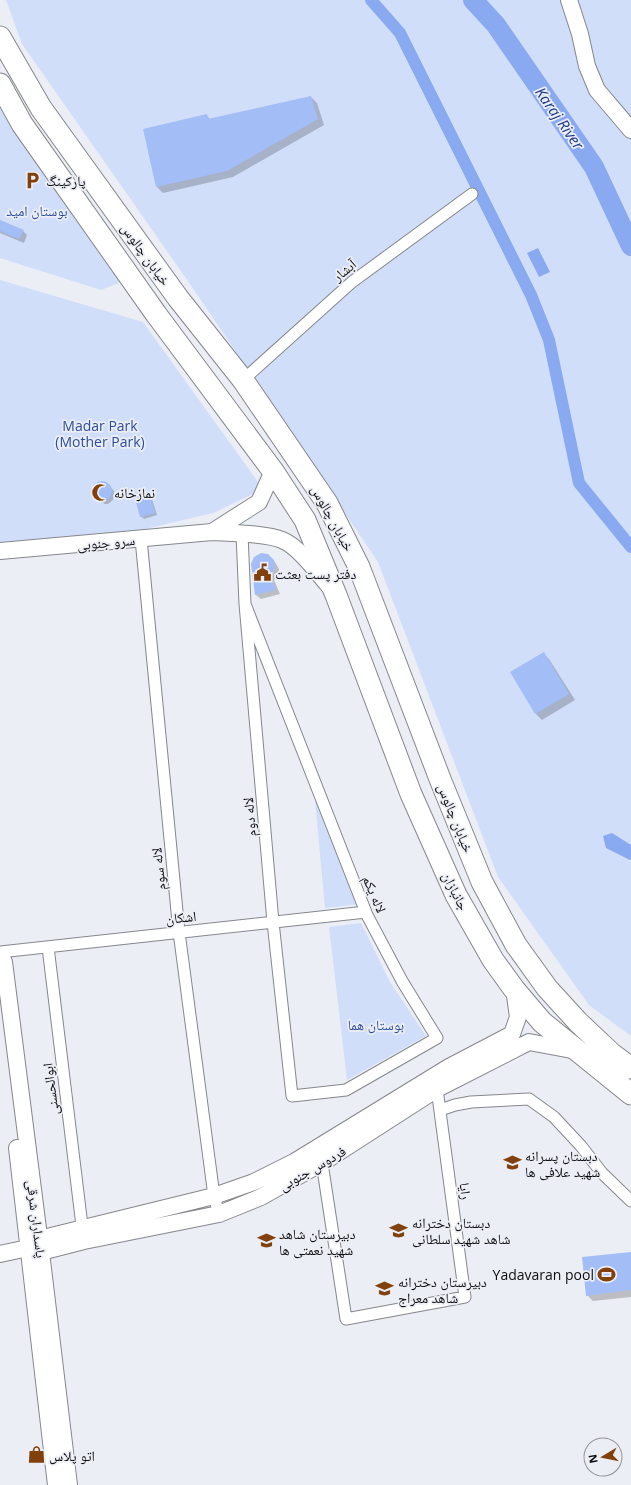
<svg xmlns="http://www.w3.org/2000/svg" width="631" height="1485" font-family="'Open Sans','Noto Naskh Arabic',sans-serif">
<rect width="100%" height="100%" fill="#ebeef4"/>
<path fill="#d1defa" d="M6 0H631V1036L589 1005 498 877 378 562 190 284 22 44Z
M0 84 124 281 101 290 0 258Z
M0 280 143 322 258 482 255 493 213 513 141 530 0 543Z
M313 778 360 904 325 908Z
M361 923 390 982 426 1036 347 1080 329 927Z"/>
<path fill="#89a9f0" d="M538 248 550 272 539 277 527 253Z
M612 833 631 845V859L630 860 606 848 603 836Z"/>
<path fill="#0003" d="M311 97 317 103 324 125 233 177 163 193 157 187 207 116 210 119Z
M0 221 23 231 27 235 24 243 0 233Z
M100 482 107 483 114 491 113 500 108 504H105L94 497 92 491 95 485Z
M149 493 151 496 157 515 144 519 141 516Z
M270 557 275 562 279 569 278 576 274 580 280 594 261 599 256 595 252 567Z
M543 653 549 659 575 700 542 720 536 714 511 672Z
M631 1253V1297L593 1301 587 1295Z"/>
<g fill="none" stroke-linecap="round" stroke-linejoin="round">
<path stroke="#89a9f0" stroke-width="12" d="M371 0 400 33 531 295 549 340 579 483 631 547"/>
<path stroke="#89a9f0" stroke-width="20" d="M473 0 496 25 594 167 631 246"/>
</g>
<path fill="#a3bdf7" d="M311 96 318 119 227 171 156 187 143 129 207 114 208 119Z
M0 220 24 230 19 239 0 231Z
M92 491a10 10 0 1 1 20 0a10 10 0 1 1-20 0Z
M149 492 155 513 140 517 134 495Z
M261 553 268 554 274 560 275 568 270 575 276 590 255 595 251 564 254 557Z
M544 652 569 694 535 714 510 672Z
M631 1252V1290L586 1296 582 1257Z"/>
<g fill="none" stroke-linecap="round" stroke-linejoin="round">
<defs>
<path id="street" d="M243 380 352 282 472 194
M242 534 245 604 273 922 292 1096 346 1090 437 1038 402 981 367 915 245 604
M141 539 179 932 214 1196 219 1214
M48 947 83 1234
M0 952 366 912
M440 1110 455 1105 471 1102 529 1099 554 1117 581 1146 602 1173 631 1201
M322 1163 346 1319 465 1297 437 1089"/>
<path id="secondary" d="M569 0 580 34 587 66 597 90 631 130
M212 532 259 502 273 471
M0 551 212 532C230 533 266 533 282 540 298 546 317 572 328 585
M0 955 4 962 41 1252 69 1485
M17 1148 56 1485
M28 1248 41 1252 84 1241 219 1214 261 1197 322 1163 437 1089 529 1042 577 1051
M0 1254 28 1248 39 1239 214 1196 254 1182 294 1162 449 1067 512 1034 518 1017 514 989"/>
<path id="highway" d="M0 37 41 108 178 298 243 380 327 503 359 567 440 779 482 882 516 945 547 988 578 1022 612 1054 631 1068
M0 84 22 124 156 314 273 471 305 520 336 595 411 794 456 895 493 960 514 989 542 1022 631 1094"/>
</defs>
<use href="#street" stroke="#84878c" stroke-width="13"/>
<use href="#secondary" stroke="#84878c" stroke-width="18"/>
<use href="#highway" stroke="#84878c" stroke-width="23"/>
<use href="#street" stroke="#fff" stroke-width="11"/>
<use href="#secondary" stroke="#fff" stroke-width="16"/>
<use href="#highway" stroke="#fff" stroke-width="21"/>
</g>
<defs>
<symbol id="parking-bare" viewBox="-9 -9 18 18"><path d="M-3.5-5.5H1a3.5 3.5 0 0 1 0 7H-1V5.5H-3.5ZM-1-3.4V-.6H.8a1.4 1.4 0 0 0 0-2.8Z" fill="#82410c" stroke="#ebeef4" stroke-width="2.5" paint-order="stroke"/></symbol>
<symbol id="mosque-bare" viewBox="-9 -9 18 18"><path d="M3.5-4.9A6 6 0 1 0 3.5 4.9A5 5 0 1 1 3.5-4.9Z" fill="#82410c" stroke="#ebeef4" stroke-width="2.5" paint-order="stroke"/></symbol>
<symbol id="civic-bare" viewBox="-9 -9 18 18"><path d="M-.6-6.5H3V-4.5H.6V-3L4-1V1h2V6H-6V1h2V-1L-.6-3ZM-1.2 2.5V6h2.4V2.5Z" fill="#82410c" stroke="#ebeef4" stroke-width="2.5" paint-order="stroke"/></symbol>
<symbol id="school-bare" viewBox="-9 -9 18 18"><path d="M0-5L7-2L0 1L-7-2ZM-4 1L0 2.5L4 1V4Q0 6-4 4Z" fill="#82410c" stroke="#ebeef4" stroke-width="2.5" paint-order="stroke"/></symbol>
<symbol id="stadium-bare" viewBox="-9 -9 18 18"><path d="M0-5a6.5 5 0 1 0 0 10a6.5 5 0 1 0 0-10ZM-3.5-1.8h7v3.6h-7Z" fill="#82410c" stroke="#ebeef4" stroke-width="2.5" paint-order="stroke"/></symbol>
<symbol id="shop-bare" viewBox="-9 -9 18 18"><path d="M-5-2.5h2.3a2.7 3.5 0 0 1 5.4 0H5L5.5 6h-11ZM-1.5-2.5h3a1.5 2.3 0 0 0-3 0Z" fill="#82410c" stroke="#ebeef4" stroke-width="2.5" paint-order="stroke"/></symbol>
</defs>
<g fill-rule="evenodd">
<use href="#parking-bare" x="20" y="168" width="25" height="25"/>
<use href="#mosque-bare" x="88" y="480" width="25" height="25"/>
<use href="#civic-bare" x="250" y="560" width="25" height="25"/>
<use href="#school-bare" x="500" y="1150" width="25" height="25"/>
<use href="#school-bare" x="386" y="1218" width="25" height="25"/>
<use href="#school-bare" x="254" y="1228" width="25" height="25"/>
<use href="#stadium-bare" x="594" y="1262" width="25" height="25"/>
<use href="#school-bare" x="372" y="1276" width="25" height="25"/>
<use href="#shop-bare" x="24" y="1442" width="25" height="25"/>
</g>
<g text-anchor="middle" dominant-baseline="central" stroke-width="3.5" stroke-linejoin="round" paint-order="stroke">
<g font-size="14" fill="#0c0d0f" stroke="#ebeef4" text-anchor="start">
<text x="46" y="180">پارکینگ</text>
<text x="114" y="492">نمازخانه</text>
<text x="275" y="573">دفتر پست بعثت</text>
<text x="525" y="1155">دبستان پسرانه<tspan x="525" dy="16">شهید علافی ها</tspan></text>
<text x="412" y="1222">دبستان دخترانه<tspan x="412" dy="16">شاهد شهید سلطانی</tspan></text>
<text x="279" y="1233">دبیرستان شاهد<tspan x="279" dy="16">شهید نعمتی ها</tspan></text>
<text x="594" y="1274" text-anchor="end">Yadavaran pool</text>
<text x="398" y="1281">دبیرستان دخترانه<tspan x="398" dy="16">شاهد معراج</tspan></text>
<text x="49" y="1455">اتو پلاس</text>
</g>
<g font-size="14" fill="#2c4c9e" stroke="#ebeef4">
<text x="37" y="210">بوستان امید</text>
<text x="100" y="425">Madar Park<tspan x="100" dy="16">(Mother Park)</tspan></text>
<text x="376" y="1024">بوستان هما</text>
</g>
<g font-size="14" fill="#0c0d0f" stroke="#ebeef4">
<text transform="translate(146 254) rotate(54)">خیابان چالوس</text>
<text transform="translate(344 270) rotate(-39)">آبشار</text>
<text transform="translate(333 518) rotate(61)">خیابان چالوس</text>
<text transform="translate(106 542) rotate(-5)">سرو جنوبی</text>
<text transform="translate(249 817) rotate(-95)">لاله دوم</text>
<text transform="translate(456 818) rotate(68)">خیابان چالوس</text>
<text transform="translate(158 869) rotate(-96)">لاله سوم</text>
<text transform="translate(456 891) rotate(63)">جانبازان</text>
<text transform="translate(375 894) rotate(67)">لاله یکم</text>
<text transform="translate(181 917) rotate(-6)">اشکان</text>
<text transform="translate(50 1089) rotate(-97)">ابوالحسنی</text>
<text transform="translate(312 1168) rotate(-30)">فردوس جنوبی</text>
<text transform="translate(466 1191) rotate(83)">رایا</text>
<text transform="translate(37 1219) rotate(83)">پاسداران شرقی</text>
</g>
<g font-size="15" font-style="italic" fill="#1b3888" stroke="#ebeef4">
<text transform="translate(560 118) rotate(55)">Karaj River</text>
</g>
</g>
<g transform="translate(603 1457) rotate(260)"><circle r="19" fill="#ebeef4" stroke="#929498"/>
<path d="M0-3L7 15L0 10L-7 15Z" fill="#82410c"/>
<text y="-6" font-size="11" font-weight="bold" text-anchor="middle" fill="#0c0d0f">N</text>
</g>
</svg>
